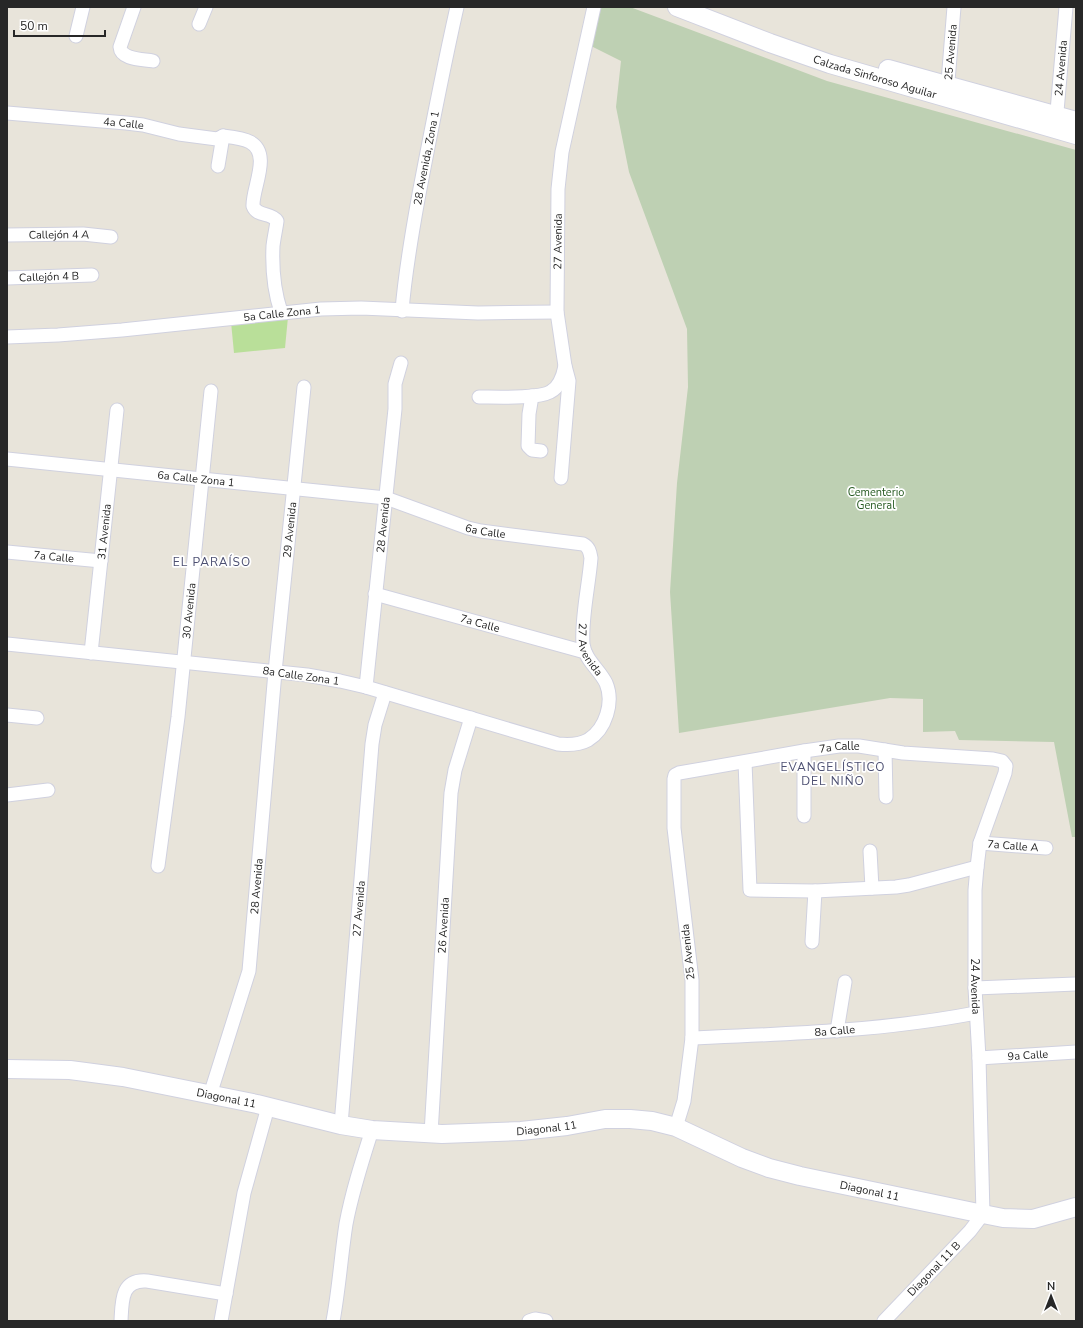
<svg xmlns="http://www.w3.org/2000/svg" width="1083" height="1328" font-family="'Nunito Sans',sans-serif">
<rect width="100%" height="100%" fill="#e8e4da"/>
<path fill="#bed0b3" d="M600 7H630L827 81 1076 150V837H1072L1054 742 959 740 955 731 923 732V699L890 698 679 733 670 592 677 483 688 387 687 329 629 172 616 107 621 61 591 46Z"/>
<path fill="#b9df99" d="M288 317 285 348 234 353 231 322Z"/>
<g fill="none" stroke-linecap="round" stroke-linejoin="round">
<defs>
<g id="street">
<path d="M134 7 120 47C121 60 143 59 153 61"/>
<path d="M199 24 206 7"/>
<path d="M76 36 83 7"/>
<path id="s1" d="M947 94 954 7"/>
<path id="s2" d="M7 113 126 123 143 125 179 134 217 139 223 136C232 137 243 138 250 142 272 154 252 188 253 206 257 217 271 212 277 221 276 229 274 237 273 246 272 268 274 291 281 312"/>
<path id="s3" d="M1056 123 1066 7"/>
<path d="M218 166 223 136"/>
<path id="s4" d="M7 235 83 234 111 237"/>
<path id="s5" d="M7 278 92 275"/>
<path id="s6" d="M402 311C405 271 412 233 419 194 431 131 443 69 457 7"/>
<path id="s7" d="M7 337 58 335 122 330 321 309 361 308 478 313 557 312"/>
<path d="M532 396 529 414 528 446 532 450 541 451"/>
<path d="M479 397C495 397 537 399 550 392 560 387 563 376 565 366"/>
<path id="s8" d="M7 459 386 498 468 528 481 531 583 544C589 547 590 552 591 558 589 585 581 618 583 644 585 660 599 669 606 683 614 702 606 729 588 740 579 745 568 745 558 744L366 687 340 681 307 675 7 644"/>
<path id="s9" d="M561 478 569 381 565 366 557 312 558 189 562 152 594 7"/>
<path id="s10" d="M7 552 101 561"/>
<path id="s11" d="M375 594 585 652"/>
<path id="s12" d="M91 653 117 410"/>
<path id="s13" d="M366 687 395 409V384L401 363"/>
<path d="M7 715 37 718"/>
<path d="M885 750 886 797"/>
<path d="M804 751V816"/>
<path d="M745 762 750 890 815 891 896 887 909 885 977 867"/>
<path d="M7 795 48 790"/>
<path id="s14" d="M980 843 1046 848"/>
<path d="M870 851 872 888"/>
<path id="s15" d="M158 866 178 717 211 391"/>
<path d="M812 942 815 891"/>
<path d="M975 988 1076 984"/>
<path d="M837 1031 845 982"/>
<path id="s16" d="M692 1038C787 1034 882 1031 976 1013"/>
<path id="s17" d="M979 1058 1076 1052"/>
<path id="s18" d="M210 1095 249 971 275 672 304 387"/>
<path id="s19" d="M341 1125 372 744 375 725 385 693"/>
<path id="s20" d="M676 1127 684 1101 692 1038V980L674 828V779L675 775 679 773 804 751 839 746H859L903 753 993 759 1002 761 1006 766 1005 773 980 843 977 867 975 890V988L979 1058 983 1214 970 1231 884 1321"/>
<path id="s21" d="M431 1134 451 793 455 770 471 718"/>
<path d="M121 1321C122 1301 121 1279 147 1281L226 1294"/>
<path d="M221 1321 244 1193 268 1107"/>
<path d="M333 1321C339 1289 341 1256 346 1224 352 1192 362 1161 372 1130"/>
<path d="M529 1321 535 1319 546 1321"/>
</g>
<g id="secondary">
<path id="s22" d="M677 7 770 43 830 64 1076 135"/>
<path d="M888 69 1076 121"/>
<path id="s23" d="M7 1069 70 1070 123 1077 257 1104 341 1125 372 1130 442 1134 521 1131 567 1126 605 1119H630L652 1121 676 1127 742 1158 769 1168 800 1176 983 1214 1003 1218 1033 1219 1076 1207"/>
</g>
</defs>
<use href="#street" stroke="#d0d1df" stroke-width="15"/>
<use href="#secondary" stroke="#d0d1df" stroke-width="20"/>
<use href="#street" stroke="#fff" stroke-width="13"/>
<use href="#secondary" stroke="#fff" stroke-width="18"/>
</g>
<g text-anchor="middle" dominant-baseline="central" stroke-width="3.5" stroke-linejoin="round" paint-order="stroke">
<g font-size="11" fill="#272727" stroke="#fff">
<text stroke="none"><textPath href="#s1" startOffset="42">25 Avenida</textPath></text>
<text stroke="none"><textPath href="#s3" startOffset="55">24 Avenida</textPath></text>
<text stroke="none"><textPath href="#s22" startOffset="210">Calzada Sinforoso Aguilar</textPath></text>
<text stroke="none"><textPath href="#s2" startOffset="117">4a Calle</textPath></text>
<text stroke="none"><textPath href="#s6" startOffset="155">28 Avenida, Zona 1</textPath></text>
<text stroke="none"><textPath href="#s4" startOffset="52">Callejón 4 A</textPath></text>
<text stroke="none"><textPath href="#s9" startOffset="238">27 Avenida</textPath></text>
<text stroke="none"><textPath href="#s5" startOffset="42">Callejón 4 B</textPath></text>
<text stroke="none"><textPath href="#s7" startOffset="276">5a Calle Zona 1</textPath></text>
<text stroke="none"><textPath href="#s8" startOffset="190">6a Calle Zona 1</textPath></text>
<text stroke="none"><textPath href="#s13" startOffset="163">28 Avenida</textPath></text>
<text stroke="none"><textPath href="#s18" startOffset="573">29 Avenida</textPath></text>
<text stroke="none"><textPath href="#s8" startOffset="486">6a Calle</textPath></text>
<text stroke="none"><textPath href="#s12" startOffset="122">31 Avenida</textPath></text>
<text stroke="none"><textPath href="#s10" startOffset="47">7a Calle</textPath></text>
<text stroke="none"><textPath href="#s15" startOffset="257">30 Avenida</textPath></text>
<text stroke="none"><textPath href="#s11" startOffset="109">7a Calle</textPath></text>
<text stroke="none"><textPath href="#s8" startOffset="695">27 Avenida</textPath></text>
<text transform="translate(301 676) rotate(8)">8a Calle Zona 1</text>
<text stroke="none"><textPath href="#s20" startOffset="522">7a Calle</textPath></text>
<text stroke="none"><textPath href="#s14" startOffset="33">7a Calle A</textPath></text>
<text stroke="none"><textPath href="#s18" startOffset="215">28 Avenida</textPath></text>
<text stroke="none"><textPath href="#s19" startOffset="217">27 Avenida</textPath></text>
<text stroke="none"><textPath href="#s21" startOffset="209">26 Avenida</textPath></text>
<text transform="translate(688 952) rotate(-96)">25 Avenida</text>
<text stroke="none"><textPath href="#s20" startOffset="917">24 Avenida</textPath></text>
<text stroke="none"><textPath href="#s16" startOffset="143">8a Calle</textPath></text>
<text stroke="none"><textPath href="#s17" startOffset="49">9a Calle</textPath></text>
<text stroke="none"><textPath href="#s23" startOffset="222">Diagonal 11</textPath></text>
<text stroke="none"><textPath href="#s23" startOffset="546">Diagonal 11</textPath></text>
<text stroke="none"><textPath href="#s23" startOffset="882">Diagonal 11</textPath></text>
<text transform="translate(934 1269) rotate(-46)">Diagonal 11 B</text>
</g>
<g font-size="11" fill="#265a21" stroke="#fff">
<text x="876" y="492">Cementerio<tspan x="876" dy="13">General</tspan></text>
</g>
<g font-size="12" letter-spacing="1" fill="#4d5072" stroke="#fff">
<text x="212" y="562">EL PARAÍSO</text>
<text x="833" y="767">EVANGELÍSTICO<tspan x="833" dy="14">DEL NIÑO</tspan></text>
</g>
</g>
<rect width="1083" height="1328" fill="none" stroke="#272727" stroke-width="16"/>
<g transform="translate(1051 1296)" stroke="#ffffff" stroke-width="3" paint-order="stroke">
<path d="M0-3L7 15L0 10L-7 15Z" fill="#272727"/>
<text y="-6" font-size="11" font-weight="bold" text-anchor="middle" fill="#272727">N</text>
</g>
<path d="M14 30v6h91v-6" fill="none" stroke="#272727" stroke-width="2"/>
<text x="20" y="30" font-size="12" fill="#272727" stroke="#ffffff" stroke-width="3" paint-order="stroke">50 m</text>
</svg>
